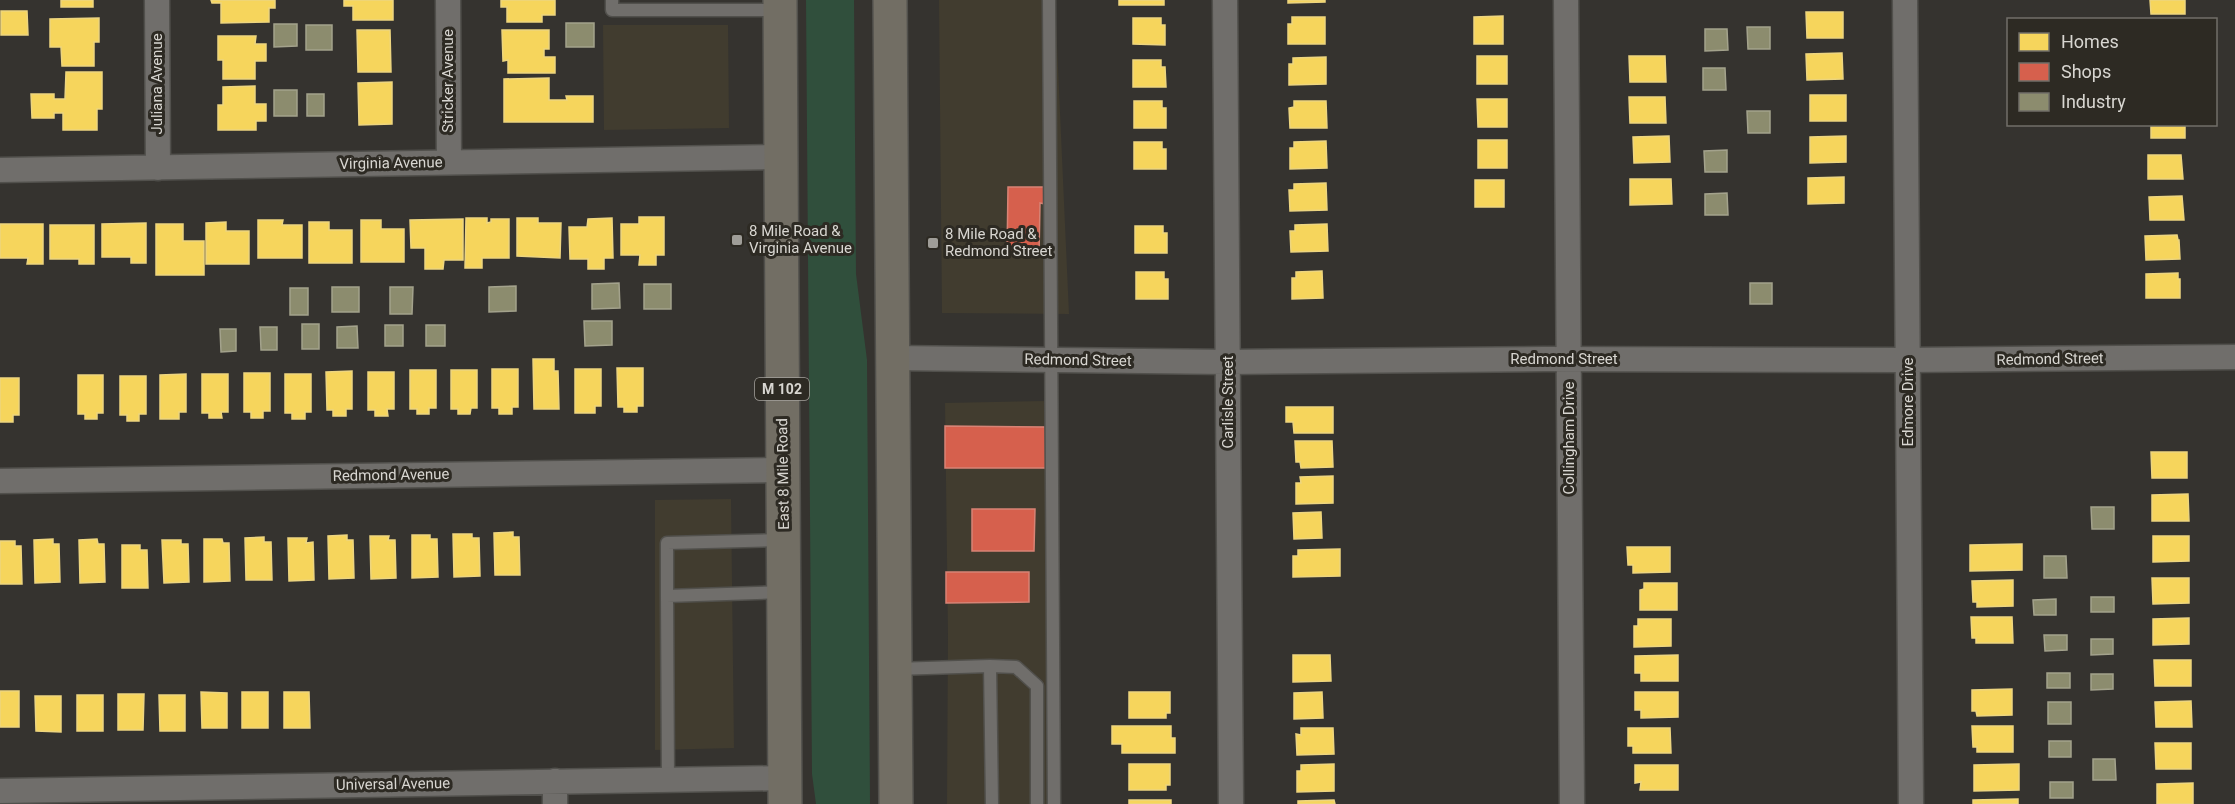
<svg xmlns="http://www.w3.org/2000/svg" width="2235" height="804" font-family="Roboto,sans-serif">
<rect width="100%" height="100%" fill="#35332f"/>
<path fill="#413c2f" d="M939 0H1055L1069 314 942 313Z
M603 25H728L729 128 604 130Z
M1047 401 1052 804H947L948 635 945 403Z
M731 499 734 748 655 750V500Z"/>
<path fill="#304f3c" d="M806 0H854L856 274 867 360 870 804H816L812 774Z"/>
<path fill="#f6d55c" stroke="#edd57f" stroke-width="1.5" d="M61 0H93V7H61Z
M211 0H275V8H269V22L221 23V3H212Z
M344 0H393V20H353V6H344Z
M501 0H555V15H542V22H507V7H501Z
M1119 0H1164V5H1119Z
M1288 0H1325V2L1288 3Z
M2150 0H2185V14H2151Z
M1 11H27L28 35H1Z
M1806 12H1843V38H1807Z
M1503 16V44H1474V17Z
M1292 17H1325V44H1288V24H1292Z
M99 18V42H94V66H62L61 47H50V19Z
M1133 18H1161V25H1165V45L1133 44Z
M357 30H390L391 72H358Z
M502 30H549V49H544V57H555V73H508V60L503 61Z
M218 36H256L255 44H266V61H255V79H223V60H218Z
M1842 53 1843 79 1807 80 1806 54Z
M1477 56H1507V84H1477Z
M1629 56H1665L1666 82H1630Z
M1326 57V84L1289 85V64H1293V58Z
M1133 60H1161V67H1165L1166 87H1133Z
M66 72H102V109H97V130H63V113H54V118H32L31 94H54V99H65Z
M549 78V100H567L566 96H593V122H504V79Z
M392 82V124L359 125 358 83Z
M255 86V104H266V121H256V130H218V105H223V87Z
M1810 95H1846V121H1810Z
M1629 97H1665L1666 123H1630Z
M1477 99H1507V127H1478Z
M1134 101H1162V108H1166V128H1134Z
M1294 101H1326L1327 128H1290L1289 108 1294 107Z
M2151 124H2185V138H2151Z
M1669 136 1670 162 1634 163 1633 137Z
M1846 136V162L1810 163V137Z
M1478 140H1507V168H1478Z
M1326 141 1327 168 1290 169V148H1294V142Z
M1134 142H1162V149H1166V169H1134Z
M2148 155H2181L2183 179H2148Z
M1844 177V203L1808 204V178Z
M1630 179H1671L1672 204 1630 205Z
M1475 180H1504V207H1475Z
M1326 183 1327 210 1290 211 1289 190H1294V184Z
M2182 196 2184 220H2150L2149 197Z
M639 217H664V255H656V265H639L640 255H621V224H639Z
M466 218H487V223L491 222V219H509V258H482V268H465Z
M517 218H538V223H561L560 258 517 256Z
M612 218 613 258H604V269H588V259H570L569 227H587L588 219Z
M463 219V260H444L443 269H425V248H411L410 220Z
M258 220H283L282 225H302V258H258Z
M361 220H381V229H404V262H361Z
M226 222V231H249V264H206V223Z
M309 222H329V230H352V263H309Z
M146 223V263H131V257H102V224Z
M0 224H43V264H27L28 258H0Z
M156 224H183V241H204V275H156Z
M1327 224 1328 251 1291 252 1290 231H1295V225Z
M50 225H94V264H79V259H50Z
M1135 226H1163V233H1167V253H1135Z
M2177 235 2178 240H2179L2180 259 2146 260 2145 236Z
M1322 271 1323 298 1292 299V278H1296V272Z
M1136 272H1164V279H1168V299H1136Z
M2178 273V279H2180V298H2146V274Z
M533 359H554V371H558L559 409H534Z
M617 368H643V406H637V412H624V407H618Z
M492 369H518V407H512V414H499V408H492Z
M575 369H601V406H595V413H575Z
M410 370H436V408H429V414H417V409H410Z
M451 370H477V408H471L470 414H458V409H451Z
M352 371V409H346V416H333V410H327L326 372Z
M368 372H394V409H387L388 416H375V410H368Z
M244 373H270V411H263V418H251V412H244Z
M186 374V412H179V419H160V375Z
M202 374H228V412H221L222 418H209V413H202Z
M285 374H311V412H305V419H292V413H285Z
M78 375H103V413H97V419H85V414H78Z
M120 376H146V414H139V421H127V415H120Z
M0 378H19V415H13V422H0Z
M1286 407H1333V433H1294L1293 422H1286Z
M1295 441H1332L1333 467 1301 468 1300 462H1296Z
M2151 452H2187V478H2152Z
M1333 476V503L1296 504V483H1301L1300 477Z
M2188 494 2189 521H2152V495Z
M1321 512 1322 538 1294 539 1293 513Z
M513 532V537H519L520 575H495L494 533Z
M453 534H472V538H479L480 576 454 577Z
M347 535V540H353L354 578 329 579 328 536Z
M412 535H430V539H437L438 577 412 578Z
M370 536H389L388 540H395L396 578 371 579Z
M2153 536H2189V561L2153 562Z
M264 537V542H271L272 580H246L245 538Z
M288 538H307L306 543 313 542 314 580 289 581Z
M53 539V544H59L60 582 35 583 34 540Z
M97 539 98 544H104L105 582 80 583 79 540Z
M204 539H222L223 543H229L230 581 204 582Z
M162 540H181V544H188L189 582 164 583Z
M0 541H15V546H21L22 584H0Z
M2022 544V570L1970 571V545Z
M122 545H140V550H147L148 588H122Z
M1627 547H1670V572L1633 573V565H1628Z
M1340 549V576L1293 577V556H1298V550Z
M2152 578H2189V603L2153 604Z
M2013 580V606L1977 607V602H1973L1972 581Z
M1644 583H1677V610H1640V590L1644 589Z
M1971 617H2012L2013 643H1976V638H1972Z
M2189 618V644L2153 645V619Z
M1638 619H1671V646L1634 647V626H1638Z
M1293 655H1330L1331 681 1293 682Z
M1678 655V681H1641V673H1635V656Z
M2154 660H2191V686H2155Z
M2012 689V715L1977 716 1976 711H1972V690Z
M0 691H19V727H0Z
M201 692 227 693V728H202Z
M242 692H268V728H242Z
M284 692H309L310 728H284Z
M1129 692H1170V713H1166V718H1129Z
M1322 692 1323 718 1294 719V693Z
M1635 692H1678V717L1641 718V710H1635Z
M118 694H144L143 730H118Z
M77 695H103V731H77Z
M159 695H185V731H160Z
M35 696H61V732L36 731Z
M2191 701 2192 727H2156L2155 702Z
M1112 726H1171V738H1175V753H1122V744H1112Z
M1972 726H2013V752H1977V747H1973Z
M1301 728H1333L1334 754 1297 755 1296 734 1301 735Z
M1628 728H1670L1671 753H1633V746H1628Z
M2155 743H2191V769H2156Z
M1129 764H1170V785H1166V790H1129Z
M1334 764V791L1297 792V771H1301V765Z
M2019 764V790L1974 791V765Z
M1635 765H1678V790H1640L1641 782 1635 783Z
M2193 783V804H2157V784Z
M2018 799V804H1973V800Z
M1129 800H1171V804H1129Z
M1334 800 1335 804H1298V801Z"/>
<path fill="#d6604d" stroke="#d78375" stroke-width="1.5" d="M1008 187H1045V204L1040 203 1039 255H1007Z
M945 426 1047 427V468H945Z
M972 509H1035L1034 551H972Z
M946 572H1029V602L946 603Z"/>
<path fill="#8c8c6e" stroke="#a3a28c" stroke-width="1.5" d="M566 23H594V47H566Z
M274 24H297V46L274 47Z
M306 25H332V50H306Z
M1747 27H1770V49H1748Z
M1705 29H1727L1728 50 1705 51Z
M1703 68H1725L1726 90H1703Z
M274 90H297V116H274Z
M307 94H324V116H307Z
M1747 111H1770V133H1748Z
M1727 150V172H1705L1704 151Z
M1727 193 1728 215H1705V194Z
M619 283 620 308 592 309V284Z
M1750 283H1772V304H1750Z
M644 284H671V309H644Z
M516 286V311L489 312V287Z
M332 287H359V312H332Z
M390 287H413L412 314H390Z
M290 288H308V315H290Z
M584 321H612V345L585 346Z
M302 324H319V349H302Z
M385 325H403V346H385Z
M426 325H445V346H426Z
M357 326 358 348H337V327Z
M260 327H277V350H261Z
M220 329H236V351L221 352Z
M2091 507H2114V529H2092Z
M2044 556H2066L2067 578H2044Z
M2091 597H2114V612H2091Z
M2056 599V615H2034L2033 600Z
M2044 635H2067V650L2045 651Z
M2091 639H2113V654L2091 655Z
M2047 673H2070V688H2047Z
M2091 674H2113V689L2091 690Z
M2048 702H2071V724H2048Z
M2049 741H2071V757H2049Z
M2093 759H2115L2116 780H2093Z
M2050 782H2073V798H2050Z"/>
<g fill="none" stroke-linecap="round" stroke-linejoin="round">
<defs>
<path id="service" d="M612 0V10H780
M1049 0 1054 804
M781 540 667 543V596L783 592
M667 596 668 781
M990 666 1016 667 1037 686V804
M895 669 990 666 992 804"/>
<path id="minor" d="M157 0 158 168
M448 0 449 162
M1225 0 1231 804
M1566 0 1572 804
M1905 0 1911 804
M0 170 781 157
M893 358 1228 362 1544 359 1908 360 2235 357
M0 481 783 470
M555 781V804
M0 791 785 778"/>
<path id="trunk" d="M780 0 785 804
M890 0 896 804"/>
</defs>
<use href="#service" stroke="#51504c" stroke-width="15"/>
<use href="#minor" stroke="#51504c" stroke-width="27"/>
<use href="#trunk" stroke="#51504c" stroke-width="36"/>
<use href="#service" stroke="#706e6b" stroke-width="12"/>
<use href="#minor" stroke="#706e6b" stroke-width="24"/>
<use href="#trunk" stroke="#726e64" stroke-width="33"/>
</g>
<g fill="#9f9d98" stroke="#2d2a23" stroke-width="2">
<rect x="731" y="234" width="12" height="12" rx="3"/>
<rect x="927" y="237" width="12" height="12" rx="3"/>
</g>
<g text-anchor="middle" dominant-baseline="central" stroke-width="6" stroke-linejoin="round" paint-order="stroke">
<rect fill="#2d2a23" stroke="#a5a29d" stroke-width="1.5" x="755" y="378" width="54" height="22" rx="4.5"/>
<g font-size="14" font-weight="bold" fill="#d8d6d1">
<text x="782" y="389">M 102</text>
</g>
<g font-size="15" fill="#d8d6d1" stroke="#2d2a23">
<text transform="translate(448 81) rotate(-90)">Stricker Avenue</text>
<text transform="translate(157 84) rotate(-90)">Juliana Avenue</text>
<text transform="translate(391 163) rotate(-1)">Virginia Avenue</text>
<text x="1564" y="359">Redmond Street</text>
<text transform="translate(2050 359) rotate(-1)">Redmond Street</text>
<text transform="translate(1078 360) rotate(1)">Redmond Street</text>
<text transform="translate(1228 402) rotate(-90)">Carlisle Street</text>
<text transform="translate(1908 402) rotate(-90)">Edmore Drive</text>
<text transform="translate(1569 438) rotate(-90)">Collingham Drive</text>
<text transform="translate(783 474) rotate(-91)">East 8 Mile Road</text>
<text transform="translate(391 475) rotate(-1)">Redmond Avenue</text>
<text transform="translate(393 784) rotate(-1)">Universal Avenue</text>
</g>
<g font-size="15" fill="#d8d6d1" stroke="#2d2a23" text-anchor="start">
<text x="749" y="231">8 Mile Road &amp;<tspan x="749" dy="17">Virginia Avenue</tspan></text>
<text x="945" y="234">8 Mile Road &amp;<tspan x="945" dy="17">Redmond Street</tspan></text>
</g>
</g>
<rect x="2007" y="18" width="210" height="108" fill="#2d2a23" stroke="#716f69" stroke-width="1.5"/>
<rect x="2019" y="33" width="30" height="18" fill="#f6d55c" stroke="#716f69" stroke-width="1.5"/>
<text x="2061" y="48" font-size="18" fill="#d8d6d1">Homes</text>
<rect x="2019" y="63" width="30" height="18" fill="#d6604d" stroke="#716f69" stroke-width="1.5"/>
<text x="2061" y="78" font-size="18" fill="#d8d6d1">Shops</text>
<rect x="2019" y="93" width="30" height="18" fill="#8c8c6e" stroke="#716f69" stroke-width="1.5"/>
<text x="2061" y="108" font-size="18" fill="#d8d6d1">Industry</text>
</svg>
